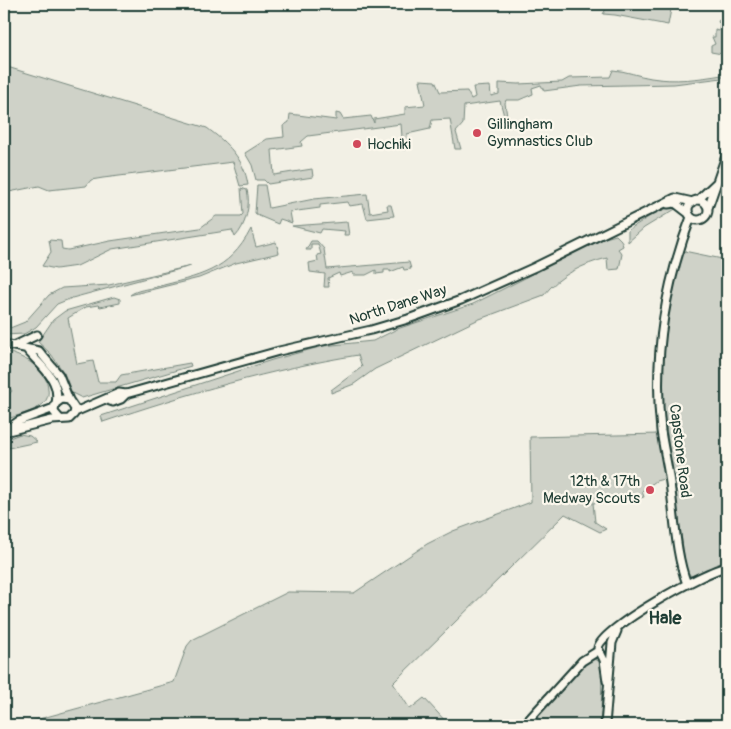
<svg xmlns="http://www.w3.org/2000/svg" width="731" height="729" font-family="Pangolin,sans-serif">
<rect width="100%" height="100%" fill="#f2f0e5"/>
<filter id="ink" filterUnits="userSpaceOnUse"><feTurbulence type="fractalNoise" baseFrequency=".02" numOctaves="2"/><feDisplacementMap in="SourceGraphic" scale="10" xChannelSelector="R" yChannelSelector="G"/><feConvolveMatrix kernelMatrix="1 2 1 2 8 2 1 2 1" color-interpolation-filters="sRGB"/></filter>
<g filter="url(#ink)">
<path fill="#cfd2c8" stroke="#77887e" d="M609 4H672L668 25 615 15 603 14Z
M727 6V40L722 54 711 52V46L715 44 712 37H715V30L719 31 720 24 718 22 719 20 722 21V15Z
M4 66 207 128C227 143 244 158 248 185L240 186 233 162 103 178 91 180 86 186 49 190 39 186 4 193Z
M613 70C627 71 638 76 651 78 675 82 698 79 722 75V78L674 84 581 86 544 91 541 85 532 88 533 94 519 100H506L505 103 508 123H506L500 101 464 106 463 124 456 132 461 149H455L450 119 432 120 430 129 407 134 409 149 403 150 401 124 308 136 301 142 302 146 272 150 274 175 312 169 313 177 268 184 264 180H256L252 165 245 153 267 139 284 137 283 126 289 122 290 114 336 120V113L340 114 343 119 371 116 374 123V119L405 114V107L425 105 420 80 435 81 440 92 467 91 471 99 475 97 473 87 490 86 491 96 499 94V83L518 84 562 82 569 78 610 77Z
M257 185H265L269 208 314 199 367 194 370 213 388 210 387 205H391L394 216 367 219 363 204 349 206 347 202 320 205V208L290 212 292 223 280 219 278 224 259 216 255 213Z
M241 188 247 190C251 204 246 226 235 237L232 230 112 249 77 266 56 269 42 266 51 252 49 240 61 241 62 249 68 250 110 241 200 228 216 216H241L243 214Z
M671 207 677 208 644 228 628 242V230L655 213Z
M347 222 349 235H344L345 231 322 229 320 233 292 226Z
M251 229 256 247 276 242 279 253 236 263 199 278 130 295C136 290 148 289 156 287 198 276 229 272 251 229Z
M616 235 621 240 623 246 618 249 622 254 619 269 608 270 607 258C584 264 559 275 544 295L477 320 375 369 354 384 331 393V390L362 367 358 355C272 369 186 394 103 422L101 416 272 360 323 346 373 341 397 329 473 304 605 238Z
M311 241H317L324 249 327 269 409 262 411 269 404 270 403 267 390 272V270H384V273L376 274V270L366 275H353V272L340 276 339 273 328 278 329 287H324L325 274 310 272 309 263 318 261 317 255 321 254 318 244H311V250H306Z
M684 251 727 260V565L691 576 686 570 663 404 662 362 673 277Z
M191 266 72 298 57 304 36 327 24 334 4 335V313L5 319 9 318 10 328 25 322 49 295 62 288 109 285Z
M114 297 120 299V303L100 307 98 305 86 307 68 318 77 364 93 361 98 382H116L121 375 190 363 191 366 82 398 72 393 64 373 51 354 38 342 53 320 65 311Z
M4 351C22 356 47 367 48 389 49 395 47 400 43 404 34 412 15 416 4 420V400L12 391 9 387H4Z
M20 434 30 436 37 442 4 449V440Z
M660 434 667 478 656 481 642 491 644 497 625 501 593 503 595 522 606 529 600 532 565 514 393 683 410 709 424 698 449 725H17L174 682 187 646 192 640 288 592 354 593 427 544 453 531 531 502 530 437Z
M593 658 602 663 601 725H528L580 666Z"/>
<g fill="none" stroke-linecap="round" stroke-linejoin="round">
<defs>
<path id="minor" d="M688 210a10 10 0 1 1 20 0a10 10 0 1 1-20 0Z
M698 200 716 183
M668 204 675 203 688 213
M708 208 727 153
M4 344 39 351 59 375 69 400
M14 346 37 335
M28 351C41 366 61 380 56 403
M107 400 113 402 121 399 126 394
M75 412 119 393 126 394 279 351 371 330 408 319 461 300 535 267 675 198 693 202
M6 430 19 421 54 408
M4 432 52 420 69 419 74 414 75 409 69 400 62 399 55 404 54 412 60 419
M687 584C676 555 675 522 671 491 669 471 664 451 661 431 653 358 665 285 691 217
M607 681 604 660 598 648C601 629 706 570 727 567
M524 725 582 661 598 651
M605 725 612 643 617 631"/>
</defs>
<use href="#minor" stroke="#1f3d34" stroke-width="11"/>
<use href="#minor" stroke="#fbf7ec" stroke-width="7"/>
</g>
</g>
<g fill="#d1495b" stroke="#fbf7ec" stroke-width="2">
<circle cx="477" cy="133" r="5"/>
<circle cx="357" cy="144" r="5"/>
<circle cx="650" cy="490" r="5"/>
</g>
<g text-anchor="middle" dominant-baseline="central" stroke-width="4.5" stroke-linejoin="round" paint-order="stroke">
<g font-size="15" fill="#1f3d34" stroke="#fbf7ec" text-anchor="start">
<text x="487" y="124">Gillingham<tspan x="487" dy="17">Gymnastics Club</tspan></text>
<text x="367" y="144">Hochiki</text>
<text x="640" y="481" text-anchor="end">12th &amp; 17th<tspan x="640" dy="17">Medway Scouts</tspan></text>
</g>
<g font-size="15" fill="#1f3d34" stroke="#fbf7ec">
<text transform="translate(398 305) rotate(-18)">North Dane Way</text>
<text transform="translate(680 451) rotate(83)">Capstone Road</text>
</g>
<g font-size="18" font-weight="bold" fill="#1f3d34" stroke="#fbf7ec">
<text x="665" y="618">Hale</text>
</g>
</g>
<rect width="731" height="729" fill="none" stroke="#fbf7ec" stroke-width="20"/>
<rect x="10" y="10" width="711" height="709" fill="none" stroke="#1f3d34" stroke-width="2" filter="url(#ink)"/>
</svg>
